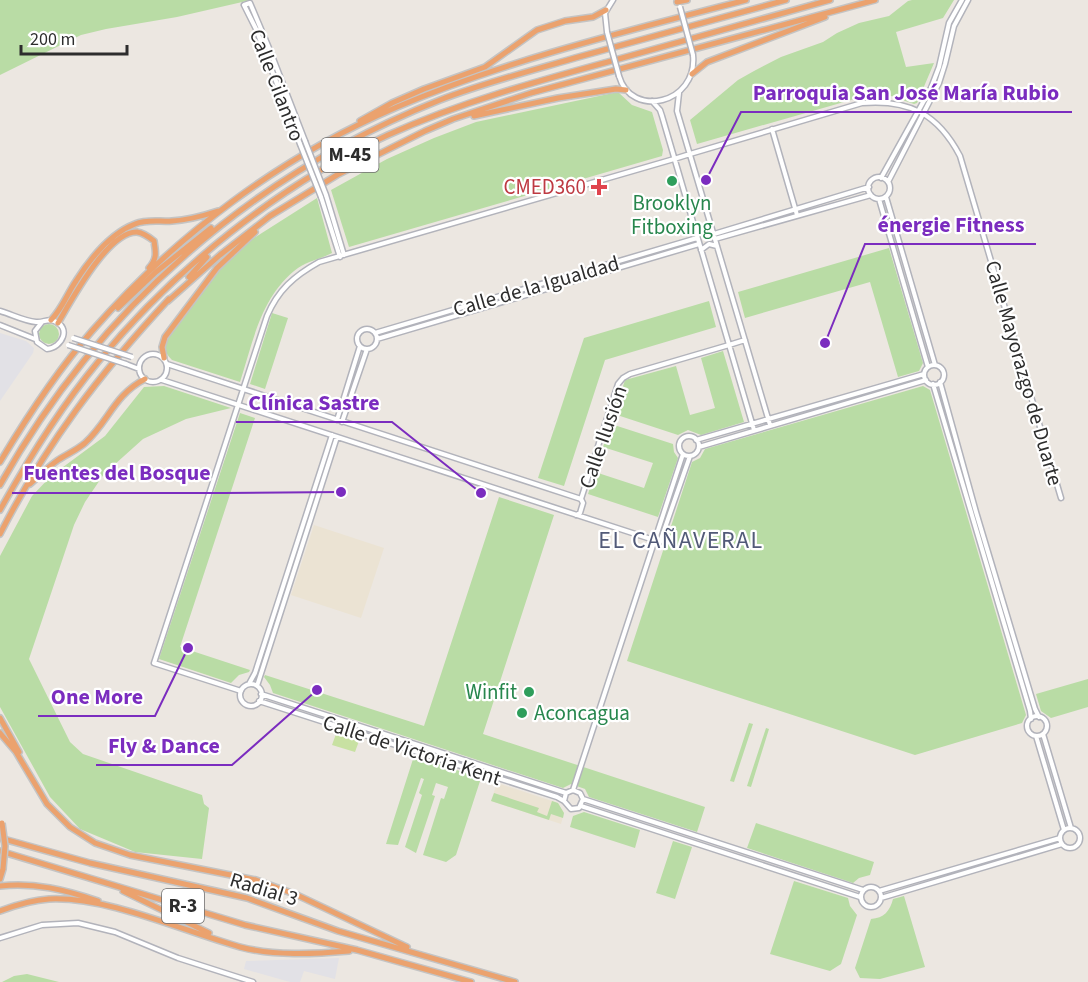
<svg xmlns="http://www.w3.org/2000/svg" width="1088" height="982" font-family="'Source Sans 3',sans-serif">
<rect width="100%" height="100%" fill="#ece7e1"/>
<path fill="#e2e1e6" d="M0 333 26 341 34 348 33 353 0 401Z
M339 958 335 979 304 971 300 982H290L244 969 246 961Z"/>
<path fill="#ebe3d3" d="M314 525 384 548 361 618 291 595Z
M497 783 558 803 564 813 561 824 491 801Z"/>
<path fill="#b9dca5" d="M0 0H251L177 17 106 29 81 35 0 75Z
M912 0H954L943 18 896 32 906 67 934 63 917 103 914 104 891 96 858 98 697 144 690 120 738 80 754 71 781 57 823 42 837 33 859 23 889 16 908 1Z
M618 92 632 105 652 112 663 150 662 156 349 247 331 190 387 159 434 138 476 122Z
M317 198 332 253C321 259 308 261 298 268 261 295 253 342 240 382L172 360C165 353 164 349 167 339L220 269 243 245Z
M889 248 923 363 919 371 898 377 870 282 745 318 738 292Z
M709 301 716 327 605 360 564 486 538 478 584 338Z
M272 313 288 318 265 389 250 384Z
M39 334a10 10 0 1 1 20 0a10 10 0 1 1-20 0Z
M723 351 744 422 701 435 688 430 678 435 614 414 625 380 676 366 690 415 715 408 701 358Z
M164 386 231 408 186 419 143 439 104 474 85 502 74 525 29 659 70 742 83 754 202 795 204 804 209 808 202 859 135 852 80 829 50 797 0 707V556L32 496 51 476 105 436 144 387Z
M923 386 930 390 1026 715 1022 723 915 755 627 661 692 462 700 458 705 449Z
M240 413 255 418 180 647 250 670 249 672 239 675 231 683 159 659Z
M611 424 673 444 674 452 678 458 658 517 588 494 595 472 644 488 653 463 603 447Z
M499 497 554 515 483 734 705 807 697 832 589 797 585 789 571 784 563 788 273 693 270 685 264 677 265 675 424 726Z
M1088 679V707L1051 718 1041 711 1036 694Z
M749 723 753 724 734 782 730 781Z
M766 728 769 729 751 787 747 786Z
M414 756 481 778 456 855 446 862 423 855 441 798 444 799 448 787 436 783 432 795 435 796 416 853 405 847 422 795 419 793 424 779 421 778 398 845 386 844Z
M494 793 539 808 537 812 547 816 552 801 558 803 564 813 563 818 551 814 549 820 491 801Z
M584 812 640 830 635 848 570 827 573 816Z
M756 823 874 862 870 875 859 878 853 883 747 848Z
M673 841 692 847 675 899 656 893Z
M794 881 848 898 850 906 857 915 841 964 830 971 770 954Z
M904 896 925 967 880 979 860 978 855 968 871 919C884 918 890 911 893 899Z
M27 974 59 982H2L14 976Z"/>
<path fill="#c8e1a2" d="M336 734 359 741 355 752 332 745Z"/>
<g fill="none" stroke-linecap="round" stroke-linejoin="round">
<defs>
<path id="tertiary" d="M772 129 797 215
M300 144 256 29 244 5 250 3 269 48 305 141
M690 154 862 103C909 99 938 114 960 156L1061 498
M326 195 344 255
M321 197 340 257
M581 499 618 384 623 378 630 374 729 345
M241 691 154 663 267 316C278 290 294 276 319 262L674 159
M0 938 42 925 78 923 115 932 178 958 253 982"/>
<path id="secondary" d="M607 32 605 13 613 0
M619 76C631 119 698 104 693 55
M679 93 677 111 770 425
M652 101 660 110 662 116 754 430
M674 159 690 154
M868 188a11 11 0 1 1 22 0a11 11 0 1 1-22 0Z
M881 178 931 88 939 67 949 23 962 0
M888 182 939 83 945 64 954 26 968 0
M886 197 935 365
M879 199 928 367
M714 234 869 187
M715 239 871 195
M701 250 709 244 717 246
M0 311C11 314 24 321 36 322 43 323 48 318 54 321 72 327 62 348 47 349L37 342 35 331 42 322
M0 325 35 339
M357 339a10 10 0 1 1 20 0a10 10 0 1 1-20 0Z
M375 333 697 238
M377 339 699 244
M729 345 745 340
M139 368a14 14 0 1 1 28 0a14 14 0 1 1-28 0Z
M126 364 139 369
M167 364 581 499 583 503 580 513 576 515
M924 375a10 10 0 1 1 20 0a10 10 0 1 1-20 0Z
M162 380 660 542 690 456
M940 382 976 512 1035 709 1039 717
M933 384 1030 711 1031 719
M337 420 360 346
M342 422 367 349
M679 446a10 10 0 1 1 20 0a10 10 0 1 1-20 0Z
M696 440 924 374
M699 447 926 380
M249 684 255 673 332 435
M240 695a11 11 0 1 1 22 0a11 11 0 1 1-22 0Z
M257 686 337 437
M261 694 566 793
M259 701 557 797 564 801 571 809 579 808 583 799 580 793 573 790 566 793 564 801
M1027 726a10 10 0 1 1 20 0a10 10 0 1 1-20 0Z
M1043 734 1071 828
M1036 736 1064 830
M573 790 683 454
M583 799 863 890
M581 806 860 897
M1060 838a10 10 0 1 1 20 0a10 10 0 1 1-20 0Z
M861 897a10 10 0 1 1 20 0a10 10 0 1 1-20 0Z
M879 891 1060 838
M881 898 1062 844"/>
<path id="motorway" d="M677 2 687 0
M692 74 707 62 825 17
M474 116 558 98 616 89 626 90
M360 121 392 103 424 89 485 67 537 30 565 21 593 17 606 10
M189 277 207 257
M168 301 220 255 270 216 337 175 425 131 453 119 531 93 875 0
M118 308 156 272 211 228
M51 320C62 309 67 294 76 281 90 259 111 233 135 224 147 219 160 222 172 221 188 220 203 216 218 211
M58 323C71 301 108 231 137 232 144 233 149 237 154 241 156 253 157 259 149 268
M164 358 162 347 165 337 217 268 255 232
M0 462C27 417 57 371 92 331 175 236 280 157 397 107 507 60 631 30 746 0
M30 484C39 476 48 467 58 460 67 454 77 450 85 443 109 421 114 395 145 379
M0 485C99 308 251 175 440 100 486 82 534 70 582 56 650 37 718 19 786 0
M0 510C29 458 60 408 98 362 173 270 280 184 388 135 461 102 538 81 615 60 687 40 759 20 830 0
M0 534C46 444 100 373 169 299
M0 718 19 752
M0 733 16 752 47 804 70 827 95 843 130 855 256 880 297 895 407 947
M0 838 90 863 247 898 338 931 515 982
M0 851 245 925 357 950 471 982
M0 879 3 869
M0 886C34 882 66 890 98 901
M123 891 209 933
M0 911C16 905 31 900 49 899 107 896 183 931 240 947 274 956 314 954 349 951"/>
</defs>
<use href="#tertiary" stroke="#b2b3bb" stroke-width="7"/>
<use href="#secondary" stroke="#b2b3bb" stroke-width="7"/>
<use href="#motorway" stroke="#c4c4c4" stroke-width="8"/>
<use href="#tertiary" stroke="#fff" stroke-width="4"/>
<use href="#secondary" stroke="#fff" stroke-width="4"/>
<use href="#motorway" stroke="#eba26e" stroke-width="5"/>
<defs>
<path id="tertiary-bridge" d="M305 141 326 195
M300 144 321 197"/>
<path id="secondary-bridge" d="M680 7 693 55
M607 32 619 76
M73 338 132 357
M68 345 126 364"/>
<path id="motorway-bridge" d="M2 823 5 846 3 869"/>
</defs>
<use href="#tertiary-bridge" stroke="#b2b3bb" stroke-width="7" stroke-linecap="butt"/>
<use href="#secondary-bridge" stroke="#b2b3bb" stroke-width="7" stroke-linecap="butt"/>
<use href="#motorway-bridge" stroke="#c4c4c4" stroke-width="8" stroke-linecap="butt"/>
<use href="#tertiary-bridge" stroke="#fff" stroke-width="4"/>
<use href="#secondary-bridge" stroke="#fff" stroke-width="4"/>
<use href="#motorway-bridge" stroke="#eba26e" stroke-width="5"/>
</g>
<g fill="#2e9e5b" stroke="#fff" stroke-width="2">
<circle cx="672" cy="181" r="6"/>
<circle cx="529" cy="692" r="6"/>
<circle cx="522" cy="713" r="6"/>
</g>
<path fill="#e0444e" stroke="#fff" stroke-width="2" d="M596 178h6v6h6v6h-6v6h-6v-6h-6v-6h6z"/>
<g text-anchor="middle" dominant-baseline="central" stroke-width="4.5" stroke-linejoin="round" paint-order="stroke">
<g fill="#fff" stroke="#6c6c6c" stroke-width="1.5">
<rect x="321.5" y="138" width="57" height="34" rx="4.5"/>
<rect x="162" y="889" width="42" height="34" rx="4.5"/>
</g>
<g font-size="20" font-weight="bold" fill="#2d2d2d">
<text x="350" y="155">M-45</text>
<text x="183" y="906">R-3</text>
</g>
<g font-size="21" fill="#2d2d2d" stroke="#fff">
<text transform="translate(277 85) rotate(69)">Calle Cilantro</text>
<text transform="translate(536 286) rotate(-16)">Calle de la Igualdad</text>
<text transform="translate(1024 373) rotate(74)">Calle Mayorazgo de Duarte</text>
<text transform="translate(603 437) rotate(-71)">Calle Ilusión</text>
<text transform="translate(412 750) rotate(18)">Calle de Victoria Kent</text>
<text transform="translate(264 889) rotate(17)">Radial 3</text>
</g>
<g font-size="21" fill="#be3a42" stroke="#fff" text-anchor="end">
<text x="586" y="187">CMED360</text>
</g>
<g font-size="21" fill="#27864d" stroke="#fff">
<text x="672" y="203">Brooklyn<tspan x="672" dy="24">Fitboxing</tspan></text>
<text x="517" y="692" text-anchor="end">Winfit</text>
<text x="534" y="713" text-anchor="start">Aconcagua</text>
</g>
<g font-size="24" letter-spacing="1.5" fill="#525a78" stroke="#fff">
<text x="681" y="540">EL CAÑAVERAL</text>
</g>
</g>
<path fill="none" stroke="#7b2cbf" stroke-width="2" d="M706 180L741 112H1072M825 343L865 244H1036M481 493L392 422H236M341 492L223 493H12M188 648L155 716H38M317 690L232 765H96"/>
<g fill="#7b2cbf" stroke="#fff" stroke-width="2">
<circle cx="706" cy="180" r="6"/>
<circle cx="825" cy="343" r="6"/>
<circle cx="481" cy="493" r="6"/>
<circle cx="341" cy="492" r="6"/>
<circle cx="188" cy="648" r="6"/>
<circle cx="317" cy="690" r="6"/>
</g>
<g font-size="22" text-anchor="middle" font-weight="bold" fill="#7b2cbf" stroke="#fff" stroke-width="4.5" stroke-linejoin="round" paint-order="stroke">
<text x="906" y="100">Parroquia San José María Rubio</text>
<text x="951" y="232">énergie Fitness</text>
<text x="314" y="410">Clínica Sastre</text>
<text x="117" y="480">Fuentes del Bosque</text>
<text x="97" y="704">One More</text>
<text x="164" y="753">Fly &amp; Dance</text>
</g>
<path d="M21 45v9h106v-9" fill="none" stroke="#2d2d2d" stroke-width="3"/>
<text x="30" y="45" font-size="18" fill="#2d2d2d" stroke="#ffffff" stroke-width="4.5" paint-order="stroke">200 m</text>
</svg>
